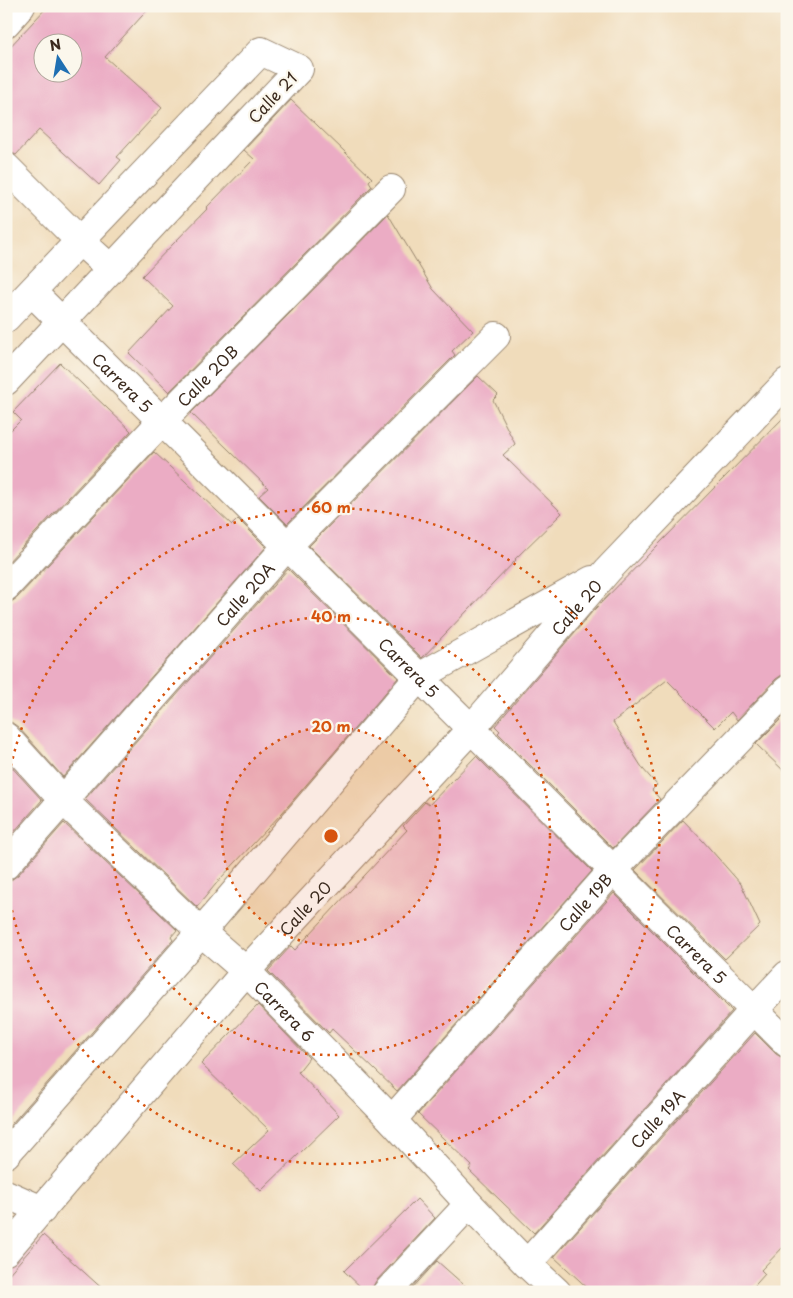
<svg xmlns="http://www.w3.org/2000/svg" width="793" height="1298" font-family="'Playpen Sans',sans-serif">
<rect width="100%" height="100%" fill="#fbf7ec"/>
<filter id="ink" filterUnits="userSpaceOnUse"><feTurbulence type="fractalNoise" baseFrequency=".02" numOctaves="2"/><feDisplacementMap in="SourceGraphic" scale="10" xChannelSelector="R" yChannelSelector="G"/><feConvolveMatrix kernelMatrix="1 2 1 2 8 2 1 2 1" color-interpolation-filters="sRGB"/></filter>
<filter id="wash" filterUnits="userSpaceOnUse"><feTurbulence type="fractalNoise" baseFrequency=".0096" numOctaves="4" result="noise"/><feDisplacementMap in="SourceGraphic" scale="20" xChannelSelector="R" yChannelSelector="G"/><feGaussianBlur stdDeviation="1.12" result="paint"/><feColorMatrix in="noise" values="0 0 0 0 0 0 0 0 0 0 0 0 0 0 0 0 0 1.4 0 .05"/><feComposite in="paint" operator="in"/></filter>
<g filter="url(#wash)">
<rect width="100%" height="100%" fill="#f0dcbb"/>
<g id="blocks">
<path fill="#ebacc4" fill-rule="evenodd" d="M48 6H151L105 57 162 108 117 157 121 160 99 185 39 130 16 155 10 152H6V51ZM42 42H72V72H42Z
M291 100 372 178 369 181 372 186 169 392 129 353 173 306 142 276 207 209 206 208 254 159 244 150Z
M388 214 433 289 473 331 452 351 455 355 287 524 259 496 268 488 191 413Z
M60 363 131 431 6 564V435L21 420 13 412Z
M478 376 498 395 493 400 515 444 503 455 562 513 515 559 516 560 422 658 309 546Z
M787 414V675H782L776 679 737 720 731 712 715 728 667 680 613 722 643 769 657 785 652 790 660 799 613 848 498 733 500 731 495 726 592 612Z
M154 452 232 525 238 519 266 547 63 777 18 727 11 722H6V602H11L17 598Z
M288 569 398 678 282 813 220 879 197 907 85 799Z
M787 713V774L756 744Z
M476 756 592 871 397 1091 332 1029 329 1033 268 971 291 946 295 950 407 830 403 826 425 802 429 805Z
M6 761 42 800 6 841Z
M683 820 703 841 741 884 760 925 725 959 635 870Z
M64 823 177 930 171 937 173 940 6 1130V880H11L18 875Z
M614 893 732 1011 534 1233 469 1170 472 1166 418 1114Z
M258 1005 309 1058 298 1072 339 1115 261 1191 233 1164 269 1130 201 1064Z
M755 1033 776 1054 783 1058H787V1243L761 1270 765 1274 749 1292H592L554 1257Z
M417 1199 435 1218 376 1281 372 1288V1292H366L344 1271Z
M43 1235 106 1292H6V1277Z
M437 1261 472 1292H409Z"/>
</g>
</g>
<g filter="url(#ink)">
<use href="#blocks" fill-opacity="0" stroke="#96836c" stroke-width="1"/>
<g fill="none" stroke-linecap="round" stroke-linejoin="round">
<defs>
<g id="street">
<path d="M6 23 21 6"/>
<path d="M6 167 80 241 111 269"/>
<path id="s1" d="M32 292 787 1043"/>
<path d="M6 318 261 51 299 69 6 381"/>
<path id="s2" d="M6 587 162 421 391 189"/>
<path id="s3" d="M6 737 64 801 201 932 246 971 392 1120 469 1204 527 1264 557 1292"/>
<path id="s4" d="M6 865 287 546 496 336"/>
<path id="s5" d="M392 1120 613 870 787 690"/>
<path d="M6 1154 201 932 419 677 592 580"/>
<path d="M6 1194 42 1210"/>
<path id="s6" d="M6 1251 246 971 471 729 608 570 787 382"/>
<path id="s7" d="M527 1264 754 1010 787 975"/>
<path d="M387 1292 469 1204"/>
</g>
</defs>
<use href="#street" stroke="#96836c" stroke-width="30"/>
<use href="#street" stroke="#fff" stroke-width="28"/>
</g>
</g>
<circle cx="331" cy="836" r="109" fill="#d7540e" fill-opacity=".12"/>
<g fill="none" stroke="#d7540e" stroke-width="2.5" stroke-dasharray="2.5 5">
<circle cx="331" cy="836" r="109"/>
<circle cx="331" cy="836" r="219"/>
<path d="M7 788A328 328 0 1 1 7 884"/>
</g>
<g text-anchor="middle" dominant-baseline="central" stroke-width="4.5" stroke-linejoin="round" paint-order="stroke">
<g font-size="16" fill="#3b2a1e" stroke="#fbf7ec">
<text transform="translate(272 97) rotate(-47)">Calle 21</text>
<text stroke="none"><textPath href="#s2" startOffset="292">Calle 20B</textPath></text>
<text stroke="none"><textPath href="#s1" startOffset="128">Carrera 5</textPath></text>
<text stroke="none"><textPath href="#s4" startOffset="361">Calle 20A</textPath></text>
<text stroke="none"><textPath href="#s6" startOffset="860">Calle 20</textPath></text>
<text stroke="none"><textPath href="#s1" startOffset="532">Carrera 5</textPath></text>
<text stroke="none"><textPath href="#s5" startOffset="291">Calle 19B</textPath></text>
<text stroke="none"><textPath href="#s6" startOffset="455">Calle 20</textPath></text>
<text stroke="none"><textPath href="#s1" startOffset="938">Carrera 5</textPath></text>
<text stroke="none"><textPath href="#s3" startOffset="391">Carrera 6</textPath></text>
<text stroke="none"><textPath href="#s7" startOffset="195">Calle 19A</textPath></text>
</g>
</g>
<circle cx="331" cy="836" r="8" fill="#d7540e" stroke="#fbf7ec" stroke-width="2.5"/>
<g font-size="15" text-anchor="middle" font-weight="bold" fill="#d7540e" stroke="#fbf7ec" stroke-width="4.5" stroke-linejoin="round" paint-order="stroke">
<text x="331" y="513">60 m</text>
<text x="331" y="622">40 m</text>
<text x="331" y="732">20 m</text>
</g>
<rect width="793" height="1298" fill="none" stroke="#fbf7ec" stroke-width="25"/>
<g transform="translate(58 58) rotate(348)"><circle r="24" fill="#fbf7ec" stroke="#aea59a"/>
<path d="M0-4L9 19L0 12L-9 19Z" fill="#1f6fb2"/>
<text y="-8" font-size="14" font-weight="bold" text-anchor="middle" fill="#3b2a1e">N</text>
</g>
</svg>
